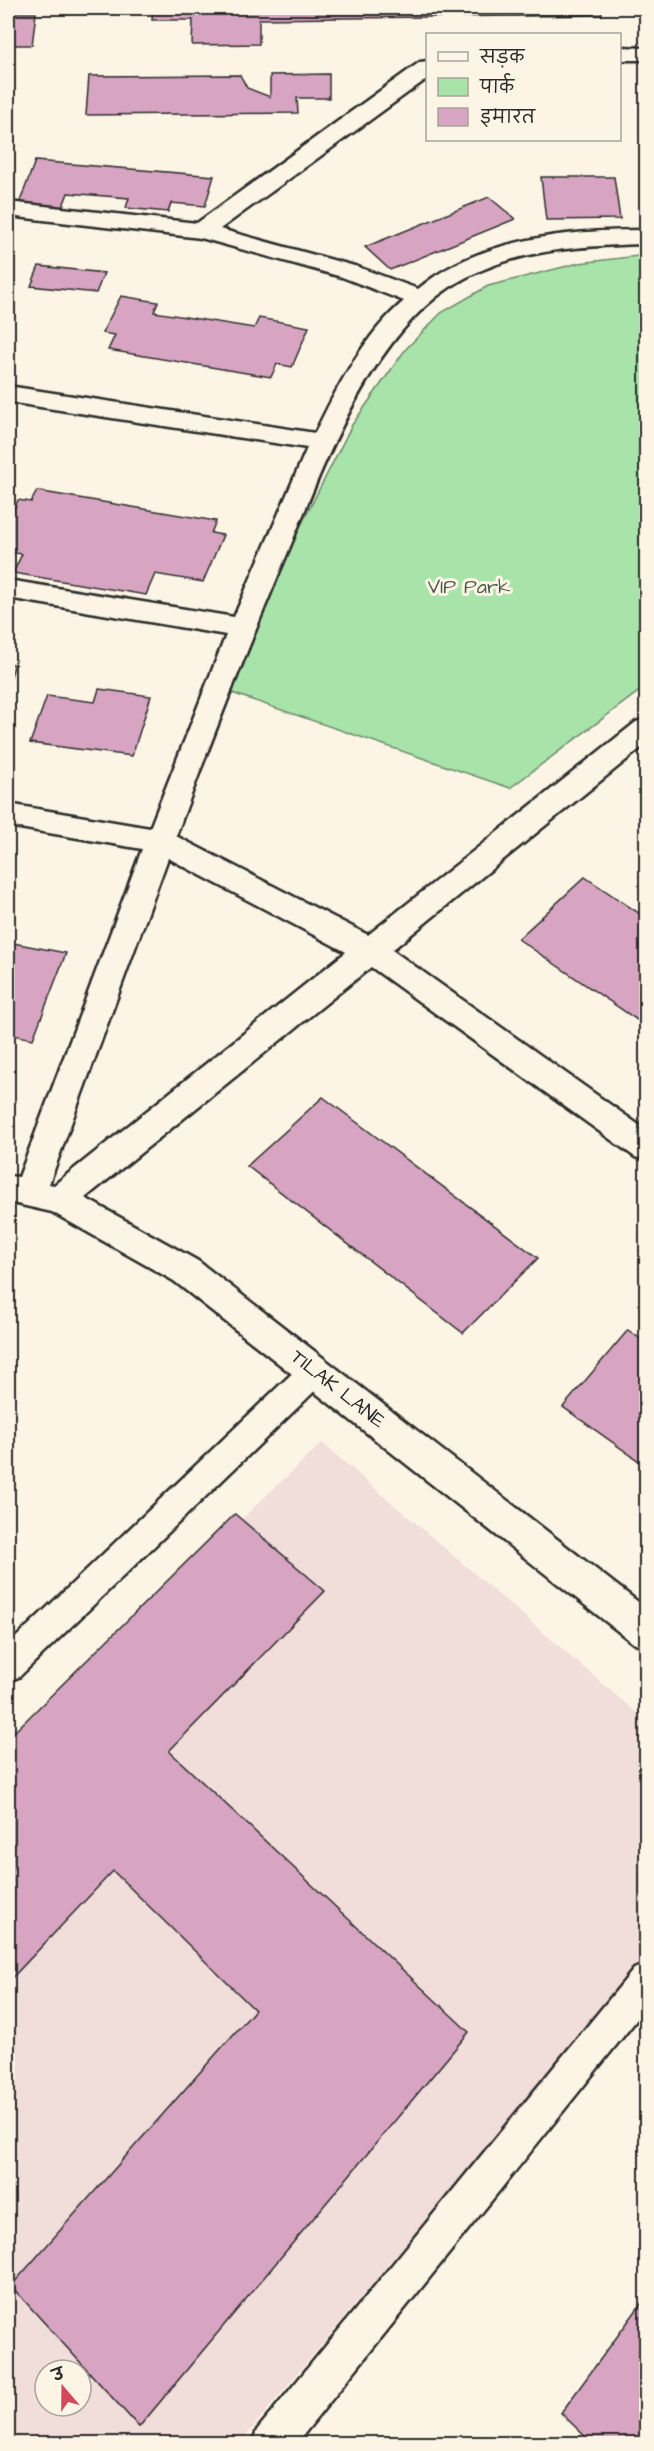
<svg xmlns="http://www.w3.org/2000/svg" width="654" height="2451" font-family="'Architects Daughter','Playpen Sans Deva',sans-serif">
<rect width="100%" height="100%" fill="#fcf5e5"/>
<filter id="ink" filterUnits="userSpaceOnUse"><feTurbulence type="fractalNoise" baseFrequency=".0167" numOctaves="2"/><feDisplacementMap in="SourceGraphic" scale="12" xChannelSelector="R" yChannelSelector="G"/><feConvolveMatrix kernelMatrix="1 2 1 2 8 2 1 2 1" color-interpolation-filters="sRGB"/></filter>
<g filter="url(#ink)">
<path fill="#f1ddda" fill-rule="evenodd" d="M322 1443 646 1721V1954L240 2443 8 2444V1740ZM45 2370H81V2406H45Z"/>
<path fill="#a8e3a9" stroke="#6a876a" stroke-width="1.5" d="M646 255V686L510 788 226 691 263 600 352 425 405 350 441 313 488 286 579 263Z"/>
<path fill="#d7a5c1" stroke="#2b2b2b" stroke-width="1.5" d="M153 8H601L602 15 259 19V44L192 45 193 20H152Z
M8 13H36L32 45H8Z
M329 74V98H297L298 113 86 115 89 76 240 75 247 88 270 97V75Z
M35 161 214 176 205 206 171 203 168 212 126 208 129 198 68 193 61 211 18 207Z
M541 177H614L620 219 546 220Z
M489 197 515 219 390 270 365 247Z
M39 266 104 273 96 293 31 286Z
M121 296 158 302 154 312 254 328 259 318 309 327 292 367 277 364 271 377 108 350 115 335 102 333Z
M37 491 216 521 211 533 223 535 203 582 155 574 146 595 13 573 22 554 8 552V523L18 500 31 502Z
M8 664H15L8 685Z
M99 689 151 696 132 756 30 743 47 696 95 702Z
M585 877 646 918V1026L518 939Z
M8 942 66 953 33 1039 8 1034Z
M323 1097 538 1258 463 1333 247 1166Z
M628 1330 646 1343V1466L563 1407Z
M235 1514 325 1591 169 1751 469 2032 139 2427 11 2286 255 2010 113 1871 8 1982V1738Z
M646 2297V2444H593L561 2413Z"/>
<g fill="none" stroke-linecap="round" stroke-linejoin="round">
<defs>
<path id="service" d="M315 1358 326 1362 330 1371 326 1380 19 1677 8 1681V1645L304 1362Z
M646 1964V2008L296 2444H252L257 2430 634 1969Z"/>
<path id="minor" d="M620 47 646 48V60H620Z
M428 61V78L220 229 358 267 418 289C478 238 570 230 646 230V244C579 246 508 249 450 287 365 343 320 476 282 566 245 655 209 745 176 836L368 935 636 722 646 719V744L392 950 646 1130V1160L635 1157 371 967 85 1198 198 1261 646 1608V1648L633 1643 174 1281 52 1212 8 1202V1176L19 1177 142 849 8 826V804L150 828 226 635 8 598V580L234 617 307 448 8 402V386L315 433C337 387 365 334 404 301L342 277 201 238 8 216V202L197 223 420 62ZM168 858 346 952 54 1185 49 1184Z"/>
</defs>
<use href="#service" stroke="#2b2b2b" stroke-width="5"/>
<use href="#minor" stroke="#2b2b2b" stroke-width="5"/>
<use href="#service" fill="#fcf5e5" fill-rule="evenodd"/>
<use href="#minor" fill="#fcf5e5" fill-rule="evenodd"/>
</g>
</g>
<g text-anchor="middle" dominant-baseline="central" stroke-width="6" stroke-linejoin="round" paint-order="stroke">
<g font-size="20" fill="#4a594a" stroke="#fcf5e5">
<text x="469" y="587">VIP Park</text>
</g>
<g font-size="20" fill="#2b2b2b" stroke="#fcf5e5">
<text transform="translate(338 1389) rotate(38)">TILAK LANE</text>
</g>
</g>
<rect width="654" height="2451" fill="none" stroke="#fcf5e5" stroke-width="30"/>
<rect x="15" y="15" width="624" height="2421" fill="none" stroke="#2b2b2b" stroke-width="2" filter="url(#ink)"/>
<rect x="426" y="33" width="195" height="108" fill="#fcf5e5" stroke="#a8a49b" stroke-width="1.5"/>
<rect x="438" y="52" width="30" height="9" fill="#fcf5e5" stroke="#a8a49b" stroke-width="1.5"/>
<text x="480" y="63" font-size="18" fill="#2b2b2b">सड़क</text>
<rect x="438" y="78" width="30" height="18" fill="#a8e3a9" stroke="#a8a49b" stroke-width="1.5"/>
<text x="480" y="93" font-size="18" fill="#2b2b2b">पार्क</text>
<rect x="438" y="108" width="30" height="18" fill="#d7a5c1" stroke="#a8a49b" stroke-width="1.5"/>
<text x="480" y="123" font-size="18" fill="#2b2b2b">इमारत</text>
<g transform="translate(63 2388) rotate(340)"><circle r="28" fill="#fcf5e5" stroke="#a8a49b" stroke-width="1.5"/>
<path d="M0-4.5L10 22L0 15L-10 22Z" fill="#d1495b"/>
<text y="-9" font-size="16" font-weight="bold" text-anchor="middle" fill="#2b2b2b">उ</text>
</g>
</svg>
